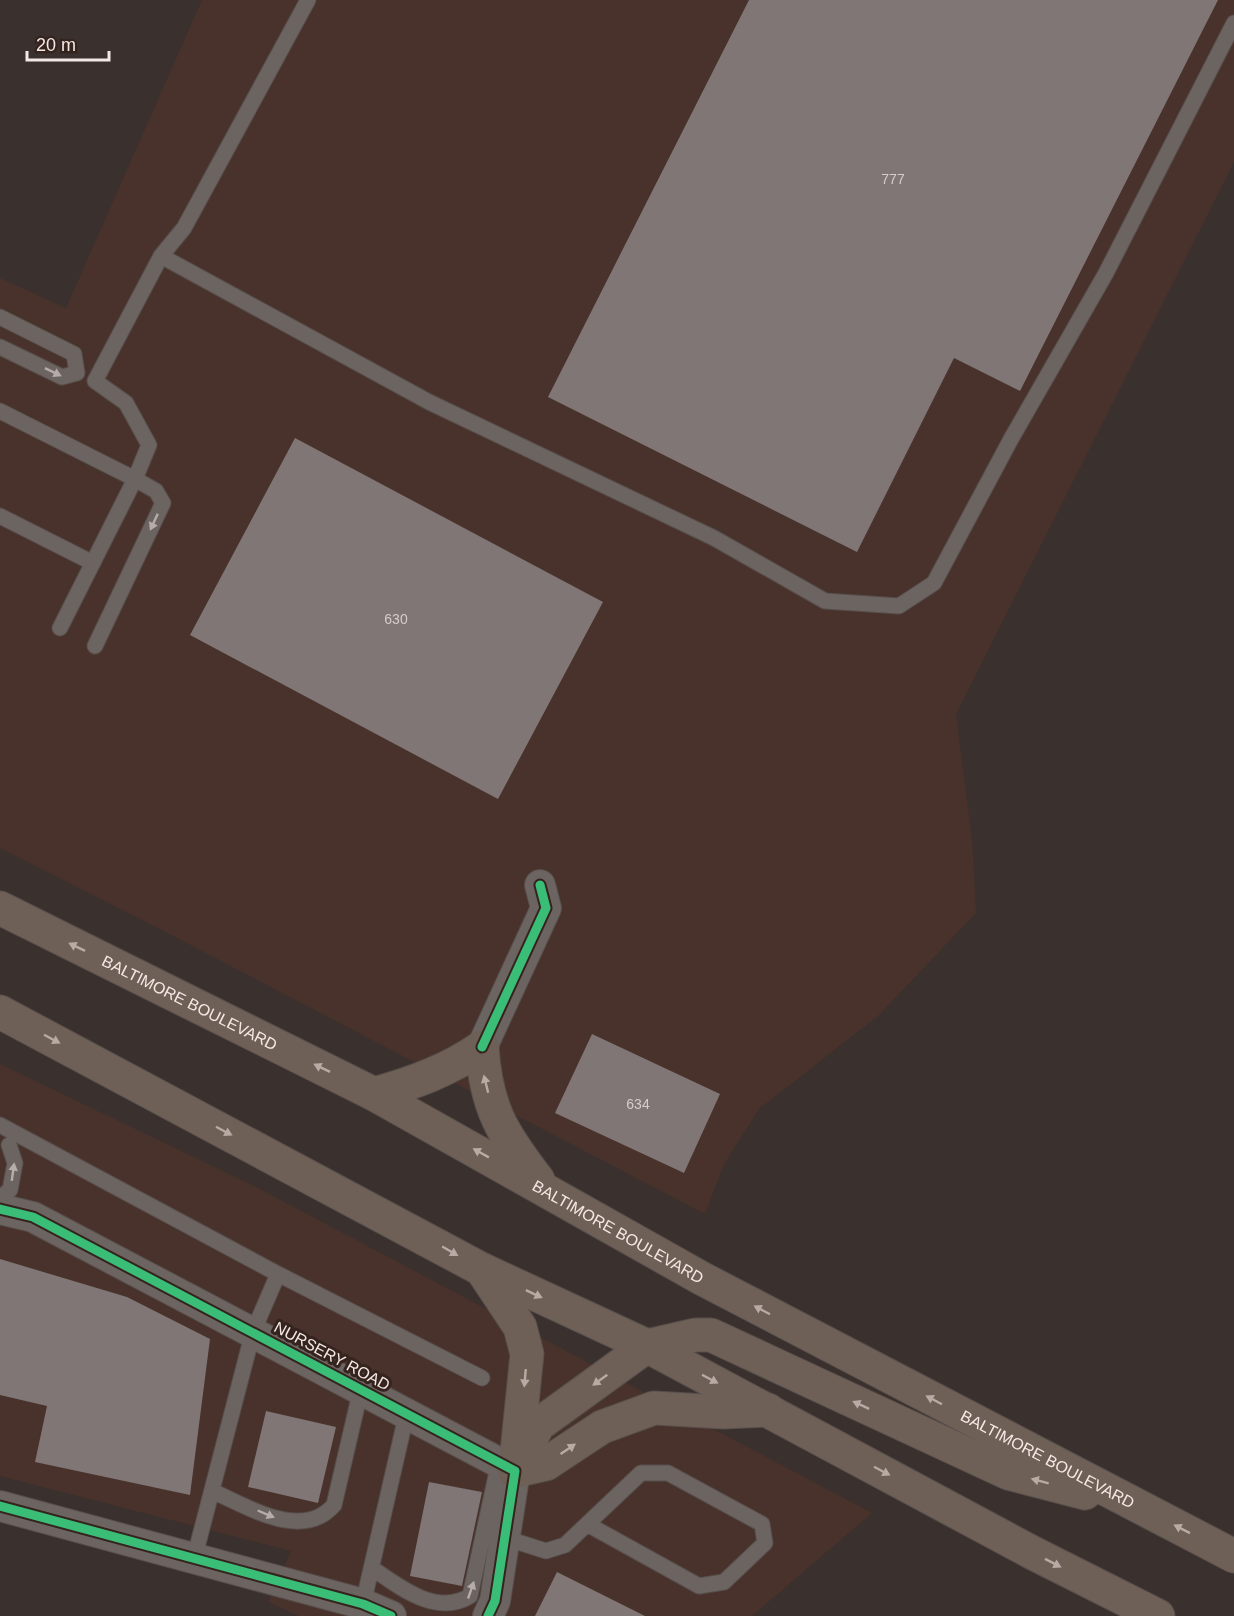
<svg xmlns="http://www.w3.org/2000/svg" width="1234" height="1616" font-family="Arial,sans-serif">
<rect width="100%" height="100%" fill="#3a302d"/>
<path fill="#49322b" d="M202 0H1234V162L956 714 972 840 976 913 879 1015 759 1109 723 1166 705 1214 156 927 0 848V278L66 308Z
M0 1064 256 1187 872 1513 752 1616H299L268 1602 291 1551 0 1476Z"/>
<path fill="#7f7675" d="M749 0H1218L1020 391 954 358 857 552 548 397Z
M295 438 603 602 498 799 190 635Z
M592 1034 720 1094 684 1173 555 1113Z
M0 1259 127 1297 210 1339 190 1495 35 1462 47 1406 0 1395Z
M266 1411 336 1427 318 1503 248 1487Z
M429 1482 482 1492 462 1586 410 1576Z
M557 1572 645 1616H535Z"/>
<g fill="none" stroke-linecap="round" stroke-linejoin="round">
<defs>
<path id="service" d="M161 256 184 228 308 0
M0 317 74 354 77 373 62 377 0 347
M0 411 135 479 149 445 126 403 95 381 161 256 429 402 714 538 825 601 899 606 934 583 1011 439 1106 273 1234 23
M0 516 93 563
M60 628 135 479 156 491 163 503 95 646
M0 1125 278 1274
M2 1196 10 1190 15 1163 9 1145
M212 1491C247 1506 302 1542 334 1505L361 1389
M505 1538 546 1551 565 1545 641 1473H668L762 1524 765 1543 724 1582 699 1586 587 1524
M194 1559 253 1332 278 1274 482 1378
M372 1568C402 1589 437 1616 470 1596L499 1462
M363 1604 407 1412"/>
<path id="minor" d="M482 1047 546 908 540 885
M0 1209 33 1217 515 1471 495 1601 488 1616
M0 1506 363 1604 391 1616"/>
<g id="trunk">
<path id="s1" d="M0 908 374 1094 701 1278 1234 1556"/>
<path d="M0 1012 481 1269 647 1346 1033 1553 1158 1616"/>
<path d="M482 1047C486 1108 502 1133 538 1180"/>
<path d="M374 1094C414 1083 449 1070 482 1047"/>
<path d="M482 1270 520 1327 527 1354 517 1452"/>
<path d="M515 1471 538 1425 647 1346 695 1335H711L1008 1473 1085 1493"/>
<path d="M515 1471 546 1464 602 1427 654 1408 723 1412 768 1410"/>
</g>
</defs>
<use href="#service" stroke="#574e4c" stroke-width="17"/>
<use href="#minor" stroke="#574e4c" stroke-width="32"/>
<use href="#trunk" stroke="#574e4c" stroke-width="35"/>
<use href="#service" stroke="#6b6461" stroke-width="15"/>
<use href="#minor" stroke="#6b6461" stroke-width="30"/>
<use href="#trunk" stroke="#6e6056" stroke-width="33"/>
<defs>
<path id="cycleway" d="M482 1047 546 908 540 885
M0 1209 33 1217 515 1471 495 1601 488 1616
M0 1506 363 1604 391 1616"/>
</defs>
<use href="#cycleway" stroke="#35231e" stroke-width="13"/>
<use href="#cycleway" stroke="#3abd76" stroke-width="9"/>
</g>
<defs><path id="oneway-solid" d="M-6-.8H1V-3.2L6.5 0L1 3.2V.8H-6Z" transform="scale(1.5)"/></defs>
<g fill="#b6adaa">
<use href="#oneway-solid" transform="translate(53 372) rotate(26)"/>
<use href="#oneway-solid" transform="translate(154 522) rotate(115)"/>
<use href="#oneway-solid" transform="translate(13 1172) rotate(-82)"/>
<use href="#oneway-solid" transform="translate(266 1514) rotate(23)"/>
<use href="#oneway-solid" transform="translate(471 1590) rotate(-71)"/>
</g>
<g fill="#b8aba5">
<use href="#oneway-solid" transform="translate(77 947) rotate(-154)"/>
<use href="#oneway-solid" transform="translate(52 1039) rotate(28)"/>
<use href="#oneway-solid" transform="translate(322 1068) rotate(-154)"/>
<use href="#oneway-solid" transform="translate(486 1084) rotate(-104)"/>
<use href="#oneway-solid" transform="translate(224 1131) rotate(28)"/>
<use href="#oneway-solid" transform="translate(481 1153) rotate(-151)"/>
<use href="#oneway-solid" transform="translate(450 1251) rotate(30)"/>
<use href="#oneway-solid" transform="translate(534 1294) rotate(25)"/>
<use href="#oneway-solid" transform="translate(762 1310) rotate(-152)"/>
<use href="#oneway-solid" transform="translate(525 1378) rotate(95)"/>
<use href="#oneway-solid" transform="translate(710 1379) rotate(28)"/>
<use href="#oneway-solid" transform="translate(600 1380) rotate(144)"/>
<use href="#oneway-solid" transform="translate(934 1400) rotate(-152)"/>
<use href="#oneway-solid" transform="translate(861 1405) rotate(-155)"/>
<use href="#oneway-solid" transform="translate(568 1449) rotate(-34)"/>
<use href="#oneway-solid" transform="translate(882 1471) rotate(28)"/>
<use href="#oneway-solid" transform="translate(1040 1481) rotate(-165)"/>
<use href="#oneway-solid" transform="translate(1182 1529) rotate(-153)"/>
<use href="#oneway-solid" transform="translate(1053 1563) rotate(27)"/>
</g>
<g text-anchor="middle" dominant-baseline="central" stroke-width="6" stroke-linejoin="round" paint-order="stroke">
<g font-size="14" fill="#d7ccc9">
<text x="893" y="179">777</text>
<text x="396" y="619">630</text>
<text x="638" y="1104">634</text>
</g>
<g font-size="16" fill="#f4e8e5" stroke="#35231e">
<text stroke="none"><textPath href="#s1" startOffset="212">BALTIMORE BOULEVARD</textPath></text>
<text stroke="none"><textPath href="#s1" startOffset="698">BALTIMORE BOULEVARD</textPath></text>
<text transform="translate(332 1356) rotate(28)">NURSERY ROAD</text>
<text stroke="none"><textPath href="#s1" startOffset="1184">BALTIMORE BOULEVARD</textPath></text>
</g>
</g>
<path d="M27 51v9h82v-9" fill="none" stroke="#f4e8e5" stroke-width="3"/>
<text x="36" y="51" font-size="18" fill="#f4e8e5" stroke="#35231e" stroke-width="4.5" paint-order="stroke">20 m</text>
</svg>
